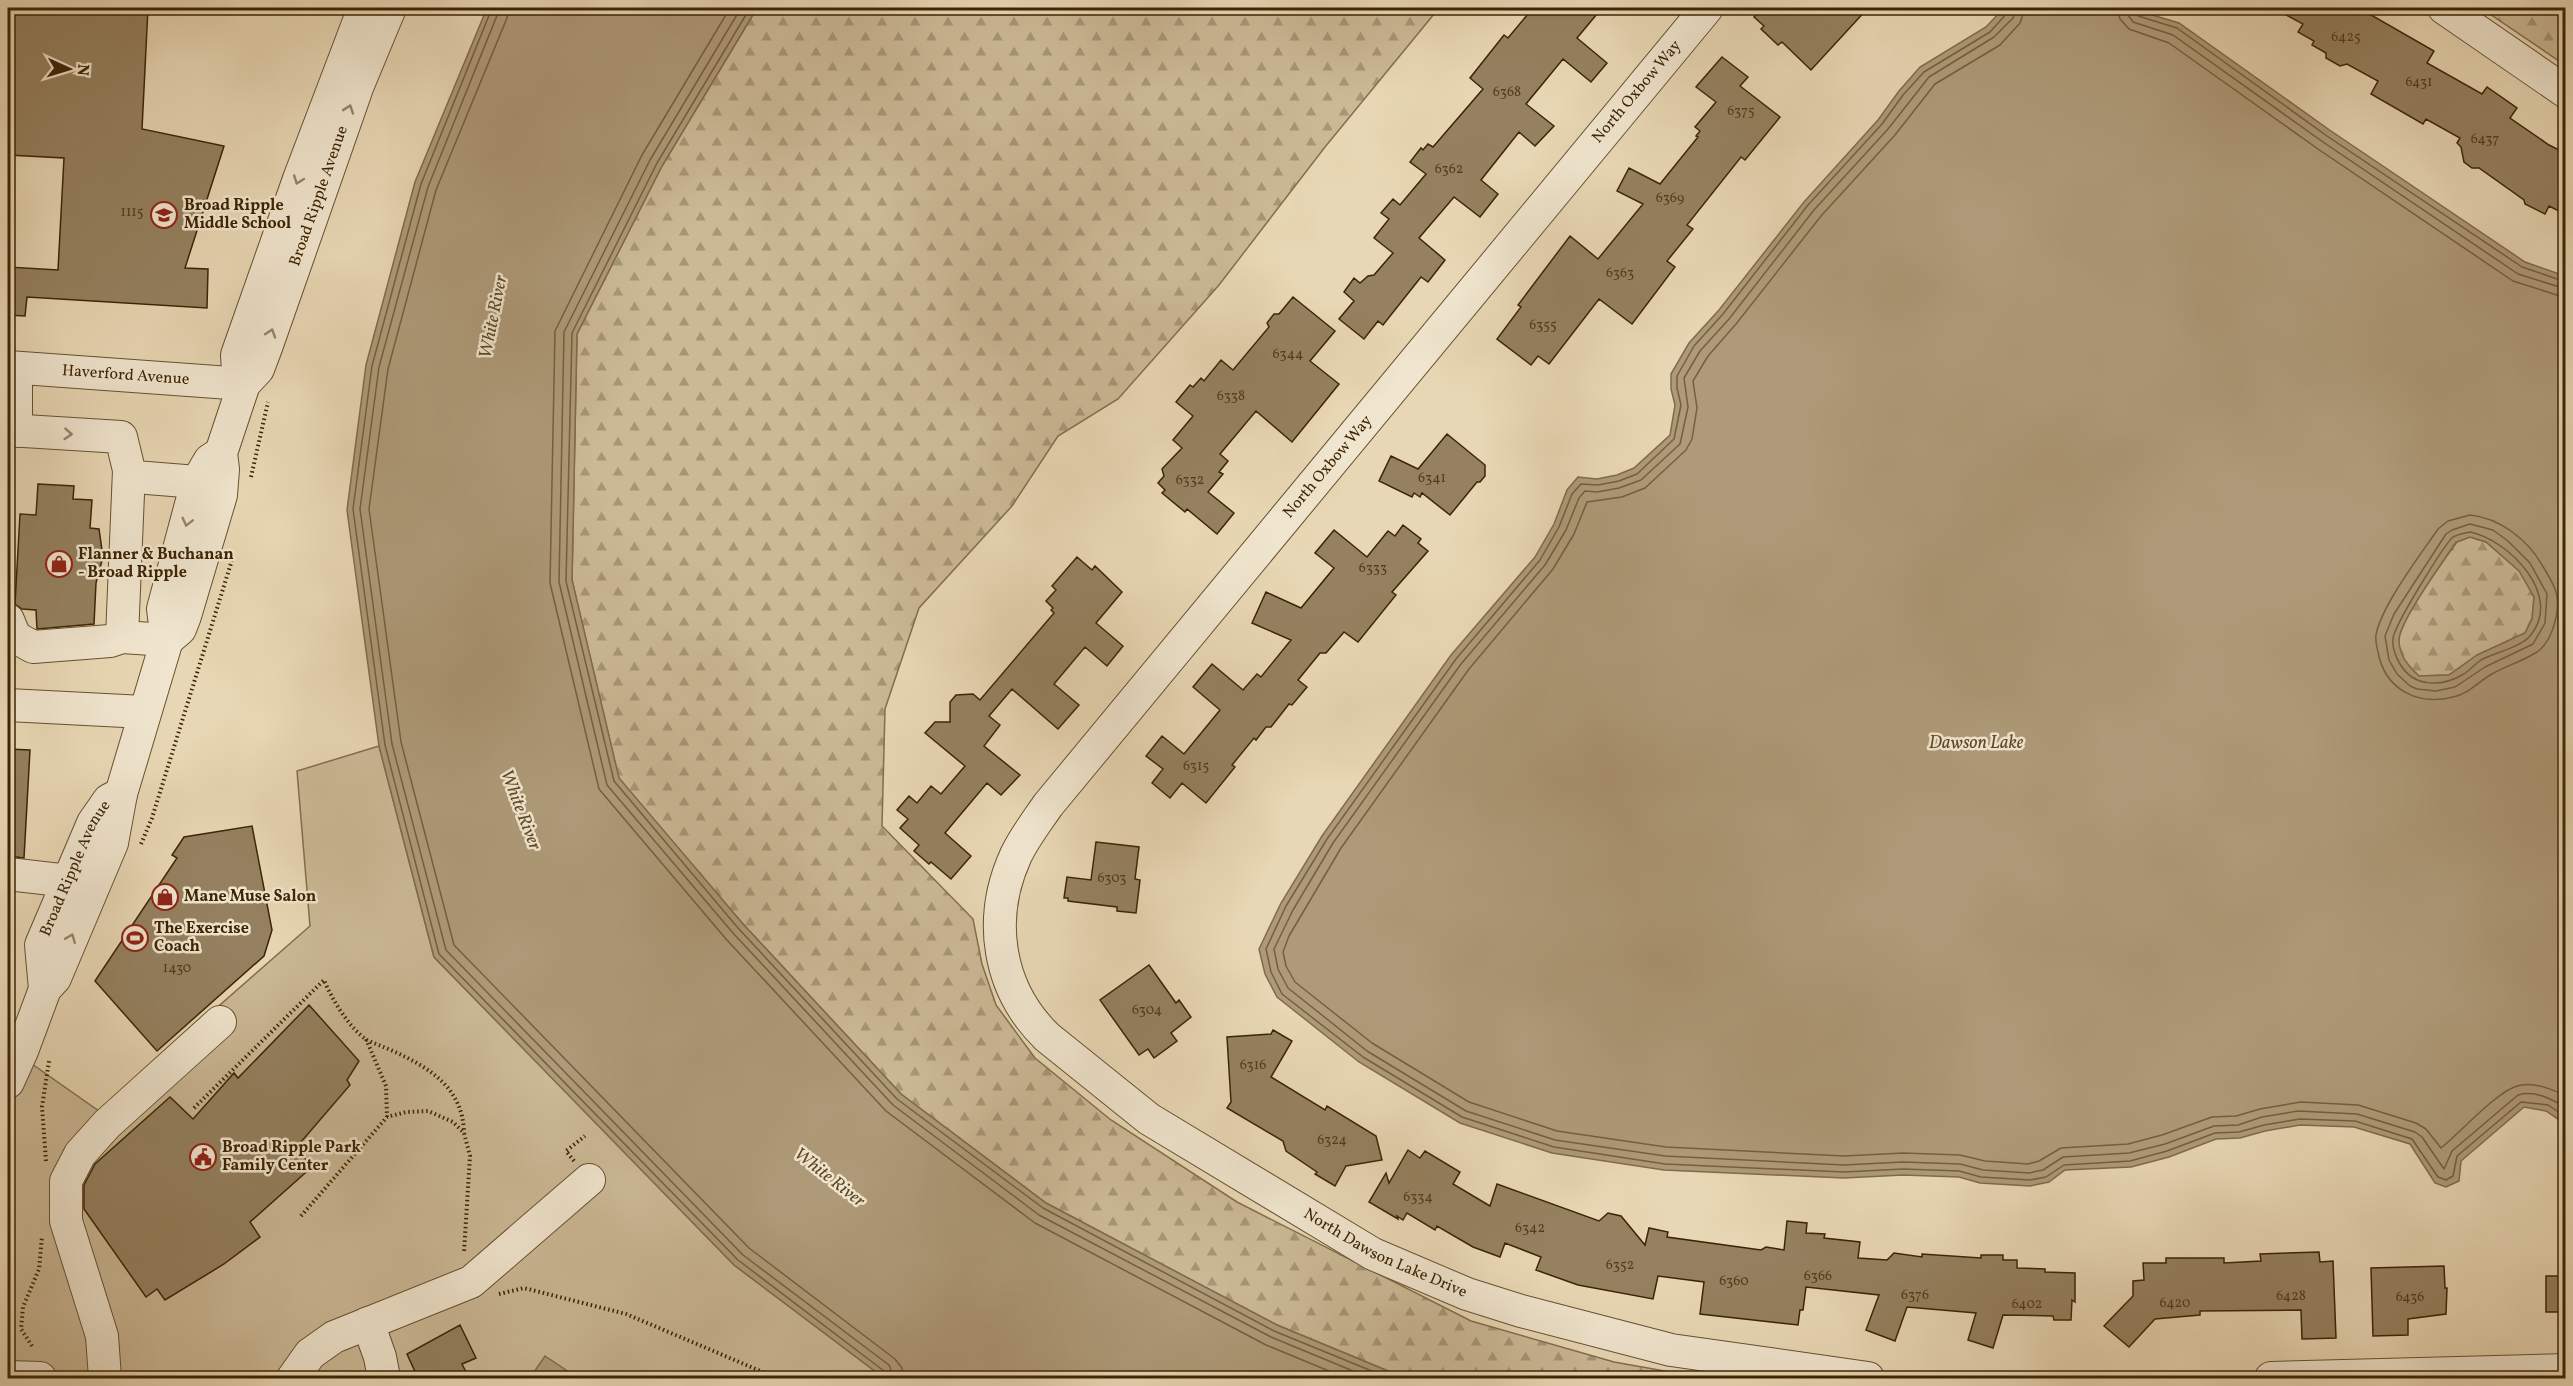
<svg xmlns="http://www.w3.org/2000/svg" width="2573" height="1386" font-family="Vollkorn,serif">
<defs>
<pattern id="forest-firs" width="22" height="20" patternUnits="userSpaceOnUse" patternTransform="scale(1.5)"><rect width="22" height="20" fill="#cbb996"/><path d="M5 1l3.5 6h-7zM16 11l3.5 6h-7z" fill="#a69678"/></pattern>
</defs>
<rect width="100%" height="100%" fill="#e8d7b4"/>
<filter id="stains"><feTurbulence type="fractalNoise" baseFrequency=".00333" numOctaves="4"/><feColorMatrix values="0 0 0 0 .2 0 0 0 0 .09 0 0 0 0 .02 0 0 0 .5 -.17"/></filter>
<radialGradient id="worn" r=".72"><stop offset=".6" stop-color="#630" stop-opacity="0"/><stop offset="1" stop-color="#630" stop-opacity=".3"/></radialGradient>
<path fill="url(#forest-firs)" stroke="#846e4d" stroke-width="1.5" d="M757 8H1439L1325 147 1219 285 1118 399 1058 436 1012 506 919 608 885 709 882 826 973 919 982 964 996 1005 1035 1058 1111 1120 1237 1202 1471 1321 1614 1362 1704 1378H1405L1277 1325 1046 1203 901 1094 743 924 619 779 572 580 577 334 662 166Z
M2481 8H2565V65Z
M2470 537 2486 542 2520 571 2534 597 2532 619 2525 633 2478 655 2449 675 2419 676C2408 666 2398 655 2399 640 2399 622 2444 560 2457 542Z"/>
<path fill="#cbb996" stroke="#846e4d" stroke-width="1.5" d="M379 746 434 957 734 1265 884 1378H8V1087L12 1050 99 1111 310 926 297 771Z"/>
<path fill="#ae9a78" stroke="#806b4a" stroke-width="1.5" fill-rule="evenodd" d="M487 8H757L662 166 577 334 572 580 619 778 743 924 901 1094 1046 1203 1277 1325 1405 1378H884L734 1265 434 957 379 746 347 510 366 365 415 182Z
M2004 8H2129L2179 23 2331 131 2525 262 2565 276V1124L2546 1111 2524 1107 2461 1161 2459 1181 2446 1187 2435 1183 2410 1144 2354 1127 2300 1125 2265 1131 2240 1138 2216 1139 2169 1157 2131 1167 2065 1170 2049 1182 2030 1186 1980 1183 1959 1177 1903 1175 1844 1178 1664 1170 1552 1153 1460 1123 1359 1062 1277 997 1265 974 1259 949 1281 903 1322 836 1451 655 1535 557 1554 524 1567 490 1578 477 1597 479 1617 475 1634 468 1670 435 1675 405 1671 389V374L1689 343 1719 310 1804 202 1878 120 1899 91 1920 67 1986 27ZM2470 537 2486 542 2519 571 2534 597 2532 619 2525 633 2477 655 2449 675 2419 676C2408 666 2399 655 2399 640 2399 622 2444 560 2456 542Z
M545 1356 578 1378H530Z"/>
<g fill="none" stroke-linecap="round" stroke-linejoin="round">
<path stroke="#755f3e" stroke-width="1.5" d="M492 8 421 184 372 366 353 509 385 745 439 954 738 1260 884 1371 887 1378
M500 8 428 187 379 367 360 509 392 744 446 950 743 1255 889 1365 894 1378
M509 8 507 18 436 190 388 369 369 509 401 742 454 945 749 1248 895 1359 902 1368 903 1378
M730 8 642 155 555 331 550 583 599 789 726 939 886 1111 1035 1223 1266 1345 1346 1378
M741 8 650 160 564 332 559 582 607 785 733 933 893 1105 1039 1215 1271 1337 1370 1378
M750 8 657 163 572 333 566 581 614 781 738 928 897 1099 1043 1208 1274 1331 1389 1378
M2008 8 2007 13 1990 32 1924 72 1903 95 1882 124 1808 205 1723 314 1694 346 1677 376V388L1681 405 1674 439 1637 474 1619 481 1598 485 1581 484 1572 494 1559 527 1540 560 1456 659 1327 839 1286 906 1266 949 1271 972 1282 994 1363 1057 1462 1117 1554 1147 1665 1164 1844 1172 1903 1169 1959 1171 1981 1177 2030 1180 2046 1177 2064 1165 2130 1161 2167 1151 2215 1133 2239 1132 2264 1125 2300 1119 2355 1121 2412 1139 2438 1177 2446 1180 2453 1176 2457 1156 2521 1102 2548 1105 2566 1117
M2016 8 2013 18 1994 37 1929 77 1888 129 1814 210 1729 319 1700 351 1684 378 1688 407 1680 444 1641 480 1619 488 1597 492 1585 491 1579 498 1566 530 1545 565 1461 664 1333 843 1293 910 1274 949 1278 969 1288 988 1367 1051 1466 1111 1555 1140 1665 1156 1844 1165 1903 1162 1960 1164 1983 1170 2029 1173 2043 1170 2063 1157 2129 1153 2165 1144 2214 1126 2238 1125 2262 1117 2298 1111 2357 1114 2415 1132 2422 1137 2444 1169 2452 1151 2518 1095C2535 1090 2552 1099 2566 1108
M2025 8 2020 23 2000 45 1935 84 1895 135 1821 216 1736 324 1708 356 1693 381 1697 408 1692 439 1686 450 1645 488 1622 497 1587 502 1574 534 1553 569 1469 669 1341 848 1289 936 1283 952 1286 966 1295 982 1372 1043 1469 1102 1557 1131 1666 1147 1844 1156 1903 1153 1960 1155 1985 1161 2028 1164 2039 1161 2061 1148 2128 1144 2162 1135 2212 1117 2236 1116 2260 1109 2301 1102 2358 1105 2416 1123 2426 1129 2441 1148C2460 1133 2495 1093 2517 1086 2531 1081 2554 1089 2566 1097
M2117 8 2120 19 2129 29 2169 43 2318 149 2513 281 2566 298
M2126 8 2128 15 2133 22 2173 35 2323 142 2518 274 2566 289
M2134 8 2138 16 2177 28 2327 136 2522 267 2566 282
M2470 515C2500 518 2528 540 2542 565 2547 573 2552 581 2555 589 2562 607 2553 641 2537 652 2523 661 2506 666 2492 674 2479 681 2469 694 2453 697 2418 706 2385 690 2378 652 2377 647 2375 641 2376 635 2381 606 2421 554 2438 529L2448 521Z
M2470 524 2493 530 2508 541 2530 563 2547 594 2545 623 2533 644 2485 667 2455 687 2436 691 2417 689 2410 686 2397 674 2389 660 2385 636 2394 614 2446 534 2452 530Z
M2470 532C2509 540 2564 596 2530 636 2521 647 2494 653 2481 660 2475 664 2470 670 2464 674 2442 687 2414 688 2400 664 2396 658 2392 647 2393 639 2393 627 2444 545 2453 537 2458 534 2465 533 2470 532Z"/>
</g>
<path fill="#958160" stroke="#3c2404" stroke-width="1.5" d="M8 8H148L142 129 224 146 185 268 208 269 207 308 27 297 25 316 8 315V267L58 270 64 158 8 155Z
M1533 8H1602L1577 38 1607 63 1591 82 1563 59 1526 104 1554 126 1535 146 1519 132 1481 180 1498 194 1480 217 1454 197 1419 238 1445 260 1428 282 1421 277 1383 325 1378 321 1364 339 1339 319 1354 301 1344 292 1354 278 1360 283 1368 276 1374 275 1393 253 1374 238 1389 219 1381 213 1393 199 1400 205 1426 174 1410 162 1421 148 1423 150 1428 144 1433 147 1483 89 1470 78 1504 35 1508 38Z
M1763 8H1868L1811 70 1782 42 1778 45 1761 29 1764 26 1754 17Z
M2273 8H2359L2434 51 2427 63 2482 94 2487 87 2517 108 2510 118 2549 145 2565 153V214L2549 206 2545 214 2525 204 2524 200 2479 168H2472L2464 162 2461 147 2457 143 2460 138 2426 119 2423 124 2371 94 2378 81 2347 64 2340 66 2326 58V53L2312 45 2314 41 2298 32 2303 24Z
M1722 57 1748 77 1740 86 1780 117 1745 160 1741 157 1687 225 1693 229 1667 261 1675 267 1632 324 1599 299 1549 364 1538 356 1531 365 1497 339 1521 307 1518 305 1570 236 1598 259 1643 204 1617 191 1629 168 1660 184 1698 137 1696 136 1700 131 1695 127 1716 102 1696 87Z
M1293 297 1335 331 1310 361 1339 384 1292 442 1256 411 1220 454 1228 461 1219 472 1223 474 1208 492 1234 513 1217 534 1187 509 1185 512 1162 493 1165 490 1158 483 1164 476 1162 469 1182 448 1173 440 1193 416 1176 402 1190 385 1193 387 1201 378 1204 381 1221 360 1233 370 1269 327 1267 323 1274 314H1279Z
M1447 434 1485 465V476L1480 482H1477L1450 515 1422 493 1420 497 1414 493 1412 497 1379 481 1391 456 1418 469Z
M38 484 74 486 73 499 92 500 90 528 99 529 103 557 96 583 94 624 37 629 36 610 22 609 15 604 20 514 36 515Z
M1403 525 1421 539 1418 543 1428 551 1392 592 1396 595 1358 642 1344 632 1326 653H1320L1298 680 1307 687 1292 705 1289 704 1271 727H1266L1256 740 1254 738 1232 765 1235 767 1206 803 1182 783 1170 798 1152 783 1163 769 1146 756 1162 736 1184 754 1220 710 1193 687 1212 664 1243 690 1257 674 1261 677 1291 640 1252 623 1266 592 1301 608 1334 568 1315 553 1334 530 1367 557 1388 531 1395 536Z
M1077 557 1092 570 1095 566 1122 592 1096 623 1123 646 1107 666 1085 647 1054 684 1079 705 1058 729 1012 689 989 716 1000 725 984 746 1020 775 1001 795 987 783 945 833 971 856 951 879 931 862 929 864 914 851 919 845 900 828 908 819 897 810 909 796 917 803 931 786 941 794 965 766 925 733 935 722H950V702L956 695 973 694 980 700 1054 613 1051 610 1053 608 1046 601 1056 590 1052 586Z
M8 749 30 750 24 858 8 856Z
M252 826 272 930 264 956 157 1051 95 981 177 858 172 855 184 837Z
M1096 842 1139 847 1135 879 1140 880 1136 913 1117 911V907L1068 901V898H1064L1067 877 1091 880Z
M1149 965 1176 1003 1179 1000 1191 1017 1171 1033 1177 1041 1154 1058 1148 1049 1139 1055 1100 1000Z
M309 1005 359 1061 347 1080 350 1085 295 1149 313 1166 250 1222 260 1237 224 1264 165 1300 157 1289 146 1297 84 1209V1185L95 1164 170 1097 193 1119 234 1073 238 1078Z
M1273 1030 1292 1041 1271 1077 1325 1110 1327 1106 1376 1136 1382 1160 1346 1166 1335 1186 1315 1174 1317 1172 1286 1151 1283 1141 1227 1108 1231 1102 1227 1037 1271 1034Z
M1408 1150 1420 1158 1425 1151 1460 1172 1453 1184 1490 1206 1497 1184 1599 1221 1608 1213 1621 1216 1645 1245 1649 1228 1668 1232 1667 1237 1761 1250 1766 1247 1784 1250 1787 1221 1807 1223 1806 1233 1825 1234 1824 1238 1860 1242 1858 1258 1887 1260 1894 1253 1922 1257V1254L1981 1258V1255H2003V1260H2017V1268L2045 1269V1272L2075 1273V1302L2072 1300 2071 1320H2054L2053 1316 2003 1315 1993 1348 1968 1340 1976 1313 1907 1307 1895 1341 1866 1330 1879 1295 1806 1287 1803 1310H1800L1798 1325 1700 1314 1704 1282 1658 1276 1653 1299 1578 1285 1536 1270 1541 1257 1505 1243 1500 1257 1473 1247 1437 1226 1435 1230 1407 1213 1403 1220 1397 1216 1398 1219 1369 1202 1386 1173 1389 1183Z
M2319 1252 2320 1262 2333 1261 2336 1338 2302 1339 2301 1310 2200 1311V1315L2155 1319 2129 1347 2104 1326 2133 1296V1281L2144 1280 2143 1263H2166V1258H2224V1263L2261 1261 2260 1254Z
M2444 1266 2445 1288H2447L2446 1314 2408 1319V1335L2373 1336 2371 1268Z
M2546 1276H2565V1312H2546Z
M460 1325 476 1358 462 1364 469 1378H418L407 1354Z"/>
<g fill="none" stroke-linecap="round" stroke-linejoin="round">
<defs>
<g id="minor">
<path id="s1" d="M1707 8 1048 805C1037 821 1024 838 1016 855 987 918 997 988 1047 1037L1149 1119 1373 1254 1467 1294 1521 1311 1671 1350 1868 1378"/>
<path d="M2444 8 2566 92"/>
<path id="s2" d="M8 367 244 384"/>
<path d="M244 384 238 371 237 355 299 179 364 8"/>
<path d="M8 430 121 437 129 470 135 477 197 482"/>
<path d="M16 431V368"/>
<path d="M8 620 15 637 33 647 110 641 122 637 167 640"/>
<path d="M122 637 129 470"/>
<path id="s3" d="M167 640 180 629 185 616 221 495 223 469 221 453 244 384 258 369 267 345 358 85 390 8"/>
<path d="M8 705 144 712"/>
<path d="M8 874 69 881"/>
<path id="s4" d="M45 989 41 945 93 823 109 800 121 794"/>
<path d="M8 1082 22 1051 45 989 55 978 112 843 121 794 167 640 163 609 197 482 210 460 221 453"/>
<path d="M368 1323 380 1357 384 1378"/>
<path d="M8 1377 40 1378"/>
<path d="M105 1378 102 1336 66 1221V1181L80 1154 107 1124 220 1022"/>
<path d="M293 1378 310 1354 334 1337 471 1282 589 1180"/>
<path d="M2271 1378 2566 1370"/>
</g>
</defs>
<use href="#minor" stroke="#675130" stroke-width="34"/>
<path stroke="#3c2404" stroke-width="4" stroke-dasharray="1.5 3" stroke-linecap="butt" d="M251 477 268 402
M141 844 152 818 232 560
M366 1039 386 1086 387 1117
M194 1108 324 980C331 998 350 1029 367 1040 375 1044 384 1047 393 1051 430 1068 463 1088 464 1133
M46 1161 42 1107 49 1061
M574 1161 566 1151 585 1136
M301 1216 387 1117 406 1112 428 1111 453 1122 464 1133 470 1156 464 1252
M499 1294 524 1288 626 1314 777 1378
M32 1346 21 1329 23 1307 39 1269 42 1237"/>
<use href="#minor" stroke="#f0e5ce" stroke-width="32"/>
</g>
<defs><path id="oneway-chevron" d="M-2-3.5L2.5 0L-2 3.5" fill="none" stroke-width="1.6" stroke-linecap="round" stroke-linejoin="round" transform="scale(1.5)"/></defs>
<g stroke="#968469">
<use href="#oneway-chevron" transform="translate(349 109) rotate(-71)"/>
<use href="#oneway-chevron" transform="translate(298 180) rotate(110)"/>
<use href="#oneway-chevron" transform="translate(271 333) rotate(-72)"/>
<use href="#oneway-chevron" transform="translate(68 434) rotate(4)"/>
<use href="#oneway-chevron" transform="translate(187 522) rotate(104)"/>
<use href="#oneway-chevron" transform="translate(71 938) rotate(-68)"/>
</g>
<defs>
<symbol id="school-ring" viewBox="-11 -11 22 22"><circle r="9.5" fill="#f0e5ce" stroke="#8f2418" stroke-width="1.5"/><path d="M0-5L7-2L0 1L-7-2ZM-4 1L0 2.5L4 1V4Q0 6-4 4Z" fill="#8f2418"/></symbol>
<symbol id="shop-ring" viewBox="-11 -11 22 22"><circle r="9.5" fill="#f0e5ce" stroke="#8f2418" stroke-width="1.5"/><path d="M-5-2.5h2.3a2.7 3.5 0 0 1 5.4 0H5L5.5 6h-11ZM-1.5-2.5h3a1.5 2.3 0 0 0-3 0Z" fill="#8f2418"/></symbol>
<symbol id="stadium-ring" viewBox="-11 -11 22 22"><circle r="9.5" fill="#f0e5ce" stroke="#8f2418" stroke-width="1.5"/><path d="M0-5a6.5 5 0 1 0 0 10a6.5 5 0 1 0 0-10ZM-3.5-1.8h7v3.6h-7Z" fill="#8f2418"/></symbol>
<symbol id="civic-ring" viewBox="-11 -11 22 22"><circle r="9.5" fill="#f0e5ce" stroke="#8f2418" stroke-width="1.5"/><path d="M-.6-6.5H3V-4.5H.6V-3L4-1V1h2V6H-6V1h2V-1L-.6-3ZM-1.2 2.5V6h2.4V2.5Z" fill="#8f2418"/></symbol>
</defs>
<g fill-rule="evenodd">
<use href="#school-ring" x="149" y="200" width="30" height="30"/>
<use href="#shop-ring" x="44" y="549" width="30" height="30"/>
<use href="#shop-ring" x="150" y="882" width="30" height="30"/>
<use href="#stadium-ring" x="120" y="923" width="30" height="30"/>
<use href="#civic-ring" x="188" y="1142" width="30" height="30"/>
</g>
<g text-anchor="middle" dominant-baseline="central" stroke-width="5" stroke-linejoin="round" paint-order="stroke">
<g font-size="14" fill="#523b1b">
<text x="2346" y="37">6425</text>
<text x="2419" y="82">6431</text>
<text x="1507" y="92">6368</text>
<text x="1741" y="111">6375</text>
<text x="2485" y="139">6437</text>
<text x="1449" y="169">6362</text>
<text x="1670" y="198">6369</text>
<text x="132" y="212">1115</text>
<text x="1620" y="273">6363</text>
<text x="1543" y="325">6355</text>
<text x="1288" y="354">6344</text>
<text x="1231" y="396">6338</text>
<text x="1432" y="478">6341</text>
<text x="1190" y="480">6332</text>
<text x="1373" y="568">6333</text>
<text x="1196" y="766">6315</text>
<text x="1112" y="878">6303</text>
<text x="177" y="968">1430</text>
<text x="1147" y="1010">6304</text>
<text x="1253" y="1065">6316</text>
<text x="1332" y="1140">6324</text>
<text x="1418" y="1197">6334</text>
<text x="1530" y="1228">6342</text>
<text x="1620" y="1265">6352</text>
<text x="1818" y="1276">6366</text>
<text x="1734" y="1281">6360</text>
<text x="1915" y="1295">6376</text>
<text x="2291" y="1296">6428</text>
<text x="2410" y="1297">6436</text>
<text x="2175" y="1303">6420</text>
<text x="2027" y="1304">6402</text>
</g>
<g font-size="16" fill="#3c2404" stroke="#f0e5ce">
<text transform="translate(1637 92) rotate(-50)">North Oxbow Way</text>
<text stroke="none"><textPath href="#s3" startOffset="476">Broad Ripple Avenue</textPath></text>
<text stroke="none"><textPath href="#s2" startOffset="118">Haverford Avenue</textPath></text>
<text transform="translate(1328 467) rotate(-50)">North Oxbow Way</text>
<text stroke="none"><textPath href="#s4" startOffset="128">Broad Ripple Avenue</textPath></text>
<text stroke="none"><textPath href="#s1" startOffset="1694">North Dawson Lake Drive</textPath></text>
</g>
<g font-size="16" font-weight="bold" fill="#3c2404" stroke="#f0e5ce" text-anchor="start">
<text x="184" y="206">Broad Ripple<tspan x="184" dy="18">Middle School</tspan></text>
<text x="78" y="555">Flanner &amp; Buchanan<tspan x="78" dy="18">- Broad Ripple</tspan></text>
<text x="184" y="897">Mane Muse Salon</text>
<text x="154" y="929">The Exercise<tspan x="154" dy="18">Coach</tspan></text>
<text x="222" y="1148">Broad Ripple Park<tspan x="222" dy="18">Family Center</tspan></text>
</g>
<g font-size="18" font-style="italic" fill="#5e4727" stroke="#f0e5ce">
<text transform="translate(494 317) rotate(-79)">White River</text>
<text x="1976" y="743">Dawson Lake</text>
<text transform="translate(520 810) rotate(69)">White River</text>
<text transform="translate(829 1178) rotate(38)">White River</text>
</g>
</g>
<rect width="2573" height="1386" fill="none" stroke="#e8d7b4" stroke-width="30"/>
<rect x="9" y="9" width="2555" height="1368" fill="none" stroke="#3c2404" stroke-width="3"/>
<rect x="15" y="15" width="2543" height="1356" fill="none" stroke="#3c2404" stroke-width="1.5"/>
<g transform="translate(69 69) rotate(94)" stroke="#f0e5ce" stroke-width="4.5" paint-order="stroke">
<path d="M0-4.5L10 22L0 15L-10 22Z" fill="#3c2404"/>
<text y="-9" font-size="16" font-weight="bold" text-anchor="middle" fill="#3c2404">N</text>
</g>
<rect width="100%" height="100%" filter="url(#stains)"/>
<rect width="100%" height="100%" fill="url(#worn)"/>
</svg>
